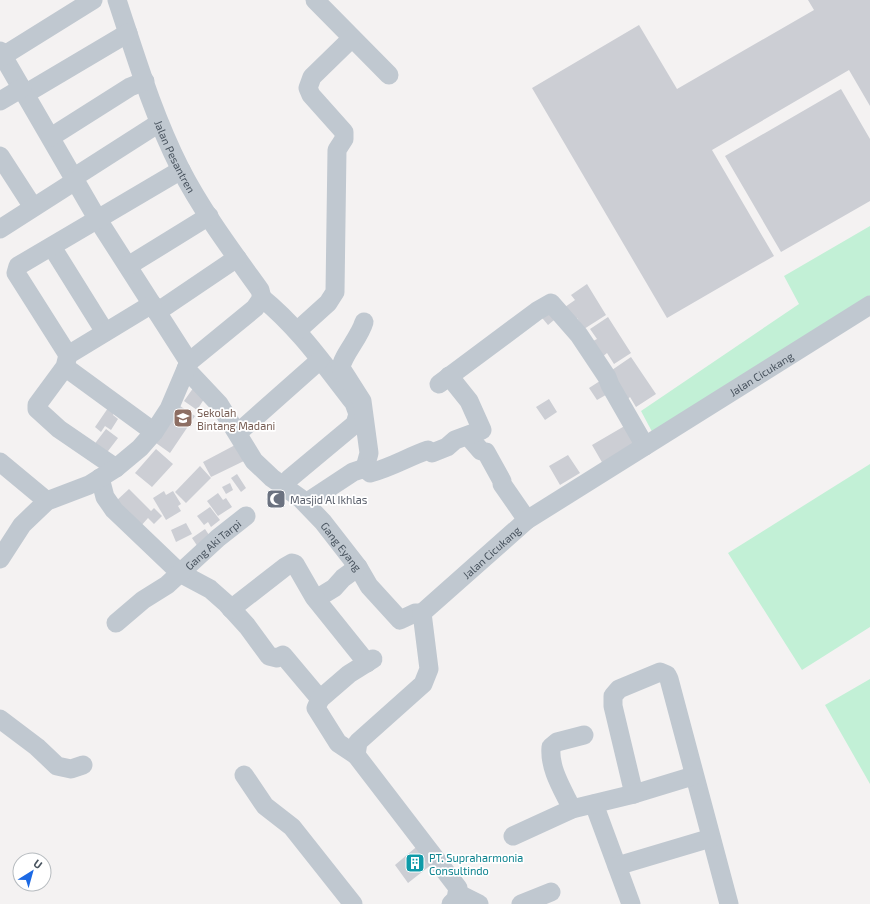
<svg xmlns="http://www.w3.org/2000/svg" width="870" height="904" font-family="'Exo 2',sans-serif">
<rect width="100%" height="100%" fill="#f4f2f2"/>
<path fill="#c2f0d6" d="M870 226V300L657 441 641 411 799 304 784 276Z
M870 464V627L802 670 728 553Z
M870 679V784L825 705Z"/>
<path fill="#ccced4" d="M808 0H870V106L849 70 712 150 774 256 667 318 532 88 639 25 677 89 814 10Z
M841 89 870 139V201L781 252 725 156Z
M587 284 606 315 584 329 577 318 574 321 565 307 575 300 571 295Z
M538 313 559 316 548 325Z
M608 317 631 353 614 364 607 353 601 358 591 342 597 339 590 329Z
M631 357 656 394 636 407 630 397 627 400 612 370Z
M603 379 611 392 597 400 589 388Z
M196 384 208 393 197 410 184 401Z
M549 399 557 412 545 420 536 407Z
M180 406 195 416 170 453 156 443Z
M108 408 114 413 113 415 118 419 111 430 105 426 101 432 95 427Z
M628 424 639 443 603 464 592 445Z
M106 429 118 438 105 455 93 446Z
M237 444 246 460 211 477 203 462Z
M156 449 173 464 152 487 135 473Z
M568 455 580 473 560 485 549 466Z
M200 466 211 478 186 503 175 492Z
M237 474 246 488 241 492 231 478Z
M230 483 233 490 226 494 222 487Z
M129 489 151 511 154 508 162 516 154 524 148 518 140 527 115 502Z
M278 489 286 499 274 509 266 499Z
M164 491 166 495 173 491 181 504 178 506 181 511 166 520 153 498Z
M218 493 223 500 226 498 232 507 218 516 207 501Z
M210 507 220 520 211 527 208 522 204 525 197 516Z
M186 523 192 534 176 542 171 530Z
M205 529 213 541 200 550 192 538Z
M421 843 436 861 408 883 395 865Z"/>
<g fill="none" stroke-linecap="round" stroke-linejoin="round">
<g stroke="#c0c8d0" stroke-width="19">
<path id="s1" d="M117 0C136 57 153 115 180 168 202 211 232 251 260 290L262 298"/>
<path d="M315 0 389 75"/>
<path d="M0 51 98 220 189 362"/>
<path d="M3 56 93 0"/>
<path d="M25 94 128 33"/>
<path d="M0 101 22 88"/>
<path d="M51 137 130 87 145 81"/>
<path d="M0 156 33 207"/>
<path d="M73 178 159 123"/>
<path d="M0 229 75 181"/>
<path d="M52 247 105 332"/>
<path d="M128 266 209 216"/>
<path d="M262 298C299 328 325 366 354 403L358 414 355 424 289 479"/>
<path d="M157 312 237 258"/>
<path d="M364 322C360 337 342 356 341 368L362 401 369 453 365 468"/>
<path d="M297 331 328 303 335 292 337 150 344 139V132L311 95 308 88 312 77 352 38"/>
<path d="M68 355 16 273 18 266 181 170"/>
<path d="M65 367 154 432"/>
<path id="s2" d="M186 369 219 404 254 461 272 478 300 498 323 522 358 567 369 586 400 620 415 613H422"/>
<path d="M439 384 537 311 551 303 579 335 607 377 610 385 645 446"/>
<path d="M241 430 320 360"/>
<path d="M468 436 481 451 486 452 502 481V484L527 520"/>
<path d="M0 462 47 501"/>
<path d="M116 468 59 429 37 409V405L65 367 68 355 152 304"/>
<path d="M100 478 105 497 114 510 180 573 210 589 227 604 247 626 269 656 277 658 283 655 320 699 316 708 338 743 356 755"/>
<path d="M306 503 353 472 365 468 369 470 370 473C390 468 408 457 428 450L432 453 447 447 455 440 482 430 469 401 449 376"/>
<path d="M0 559 22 525 47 501 89 485 116 468 140 448 154 432 169 409 189 362 255 308 262 298"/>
<path d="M316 599 334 588 343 578 358 567"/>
<path d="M231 609 285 567 292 563 295 564 314 597 367 663"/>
<path id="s3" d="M116 623 143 600 167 585 218 538 246 516"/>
<path d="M320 699 349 674 373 659"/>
<path d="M0 719 37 747 57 766 71 769 83 765"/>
<path d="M244 775 265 806 292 827 353 904"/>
<path d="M634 794 613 706V696L619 689 660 672 667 675 669 679 729 904"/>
<path d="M594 804 631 904"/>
<path d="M572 809C563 790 549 769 551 747L557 742 584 735"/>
<path d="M513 836 572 809 634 794 693 776"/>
<path d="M617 866 711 838"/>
<path d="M459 894 479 904"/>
<path id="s4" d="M451 904 456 899 458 888 356 755 358 742 423 684 429 669 422 613 527 520 870 305"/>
<path d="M521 904 551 892"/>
</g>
</g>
<defs>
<symbol id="school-square" viewBox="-11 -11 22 22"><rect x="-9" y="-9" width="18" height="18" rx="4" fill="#8d6e63" stroke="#fff"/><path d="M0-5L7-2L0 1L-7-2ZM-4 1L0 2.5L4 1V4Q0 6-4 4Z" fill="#fff"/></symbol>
<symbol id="mosque-square" viewBox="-11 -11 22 22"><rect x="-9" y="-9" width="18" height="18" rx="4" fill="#6b7280" stroke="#fff"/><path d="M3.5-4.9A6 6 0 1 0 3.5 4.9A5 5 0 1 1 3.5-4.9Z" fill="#fff"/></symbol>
<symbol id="building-square" viewBox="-11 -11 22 22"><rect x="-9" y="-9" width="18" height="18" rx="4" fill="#0f9aa8" stroke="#fff"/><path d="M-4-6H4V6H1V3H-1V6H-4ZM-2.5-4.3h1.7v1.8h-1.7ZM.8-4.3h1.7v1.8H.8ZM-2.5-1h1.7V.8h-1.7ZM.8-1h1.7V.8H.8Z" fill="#fff"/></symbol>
</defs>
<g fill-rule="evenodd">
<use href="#school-square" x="172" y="407" width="22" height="22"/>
<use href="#mosque-square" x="265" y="488" width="22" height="22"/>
<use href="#building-square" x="404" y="852" width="22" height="22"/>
</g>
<g text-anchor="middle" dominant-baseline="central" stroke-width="3.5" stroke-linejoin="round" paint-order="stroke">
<g font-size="11" fill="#49545f" stroke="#fff">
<text stroke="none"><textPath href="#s1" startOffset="167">Jalan Pesantren</textPath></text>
<text stroke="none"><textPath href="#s4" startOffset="775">Jalan Cicukang</textPath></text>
<text stroke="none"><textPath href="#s3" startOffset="125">Gang Aki Tarpi</textPath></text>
<text stroke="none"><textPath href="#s2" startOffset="238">Gang Eyang</textPath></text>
<text stroke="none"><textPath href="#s4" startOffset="451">Jalan Cicukang</textPath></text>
</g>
<g font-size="11" fill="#785e54" stroke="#fff" text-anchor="start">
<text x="197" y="412">Sekolah<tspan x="197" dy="13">Bintang Madani</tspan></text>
</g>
<g font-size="11" fill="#5b616d" stroke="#fff" text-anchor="start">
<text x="290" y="499">Masjid Al Ikhlas</text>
</g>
<g font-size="11" fill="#0d838f" stroke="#fff" text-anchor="start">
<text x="429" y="857">PT. Supraharmonia<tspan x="429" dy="13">Consultindo</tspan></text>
</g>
</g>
<g transform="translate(32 872) rotate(37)"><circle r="19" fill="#ffffff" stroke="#b6bbbf"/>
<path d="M0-3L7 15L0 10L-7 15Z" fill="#1c69e4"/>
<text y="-6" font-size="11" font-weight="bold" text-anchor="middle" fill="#49545f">U</text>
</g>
</svg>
